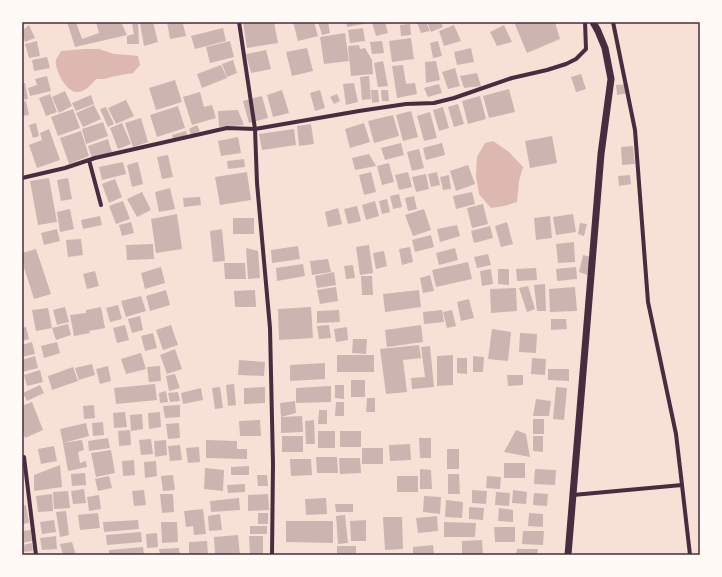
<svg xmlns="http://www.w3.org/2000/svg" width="722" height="577" font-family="'Alegreya Sans',sans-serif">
<rect width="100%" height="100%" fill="#f7e1d7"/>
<path fill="#dcb8b0" d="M84 49H99L114 54 128 55 138 56 140 65 133 73 115 76 104 79H96C91 85 84 93 76 92 66 91 54 69 56 60 57 57 60 54 61 51Z
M493 141 509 152 523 167 519 181 517 202 504 206 491 208 479 194 476 176 477 157 485 143Z"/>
<path fill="#ccb4b1" d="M67 22H76L82 39 99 33 96 22H121L127 35 75 47Z
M153 22 158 42 144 46 140 23Z
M167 22H192L193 23 183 24 186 36 170 39Z
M243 22H274L278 43 247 48Z
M293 22H314L318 36 298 41Z
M318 22H328L330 33 322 35Z
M346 22H364V24L347 27Z
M372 22H385L388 33 376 36Z
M417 22H426L430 31 421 33Z
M427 22H441L443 27 431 32Z
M514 22H555L560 39 527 53Z
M132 24H138L139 44H127V36L134 34Z
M410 24 411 35 401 36 400 25Z
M29 25 35 38 25 42 22 34V31Z
M454 25 461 41 444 46 439 31Z
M504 25 512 42 497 46 490 32Z
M223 28 226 41 195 49 191 36Z
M363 28 365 41 350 43 348 30Z
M345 33 349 61 324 64 320 37Z
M411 38 414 59 392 62 389 41Z
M37 41 40 56 29 58 25 44Z
M230 41 234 57 210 63 206 47Z
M382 41 384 53 372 54 370 42Z
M438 41 442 56 433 58 430 43Z
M359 45 360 49 365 48 372 60 373 74 351 76 348 46Z
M307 48 313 71 292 76 286 52Z
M471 48 474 62 457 65 454 52Z
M266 50 271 69 251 73 246 54Z
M47 57 50 68 34 71 32 60Z
M233 60 237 73 227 77 222 64Z
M383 61 388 86 378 87 374 63Z
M436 61 440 80 426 83 425 62Z
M221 65 227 78 202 88 197 74Z
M403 65 406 84 415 83 417 94 397 98 392 66Z
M455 68 460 86 448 89 442 72Z
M477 73 481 86 464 88 460 76Z
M581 74 586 89 576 92 571 77Z
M47 76 51 91 30 96 28 88 37 85 35 79Z
M369 76 371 99 362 100 360 77Z
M175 80 182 102 156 110 149 88Z
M22 83H25L28 99 22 100Z
M354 83 358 102 346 105 343 84Z
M439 84 442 93 428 97 424 88Z
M628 84 629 93 617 95 616 85Z
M509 89 515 112 489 118 483 96Z
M282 90 289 113 273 117 267 95Z
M320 90 325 108 315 111 310 93Z
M371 90H378L379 102 372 103Z
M381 90H388L389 101H382Z
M65 91 72 106 59 113 52 97Z
M200 92 204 107 212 105 216 118 192 125 183 97Z
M50 94 57 112 46 116 39 98Z
M337 94 340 101 334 104 330 97Z
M91 95 94 104 76 111 72 103Z
M262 96 268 118 249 123 243 101Z
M480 96 486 119 468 124 462 101Z
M126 100 134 116 116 124 108 108Z
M26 101 29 115 22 116V102Z
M458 104 464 124 454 127 448 107Z
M94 105 101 119 83 127 76 113Z
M178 106 185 128 157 137 150 115Z
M106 107 114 124 108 127 100 109Z
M443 107 449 128 439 131 433 110Z
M73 109 80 128 58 136 51 117Z
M238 110 244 125 219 127 218 111Z
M411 111 418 137 403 141 396 115Z
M430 112 437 138 424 141 417 116Z
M393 115 399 136 374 143 368 121Z
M141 118 148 142 133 147 125 123Z
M103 122 108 136 86 144 82 129Z
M36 123 39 136 33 138 29 125Z
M122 123 131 144 118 149 110 128Z
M364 123 370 142 350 148 345 129Z
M311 124 314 144 299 146 297 126Z
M197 125 200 131 191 135 189 129Z
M49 129 60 160 37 168 29 145 42 140 40 133Z
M294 129 296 145 262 150 259 134Z
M81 131 89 156 69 164 60 138Z
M186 131 187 135 173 139 172 135Z
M552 136 557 163 530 168 525 141Z
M238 137 241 153 221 156 218 141Z
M108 139 112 152 92 158 88 146Z
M401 143 404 155 385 160 381 148Z
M442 143 445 155 426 160 423 148Z
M633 146 635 164 622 165 621 147Z
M419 149 424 168 412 171 407 152Z
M369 154 376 166 355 170 352 158Z
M168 155 173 177 162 179 157 157Z
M244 159 245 167 228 169 227 161Z
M123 162 126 174 102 180 99 167Z
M138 162 143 184 132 187 127 165Z
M389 163 394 182 382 185 377 166Z
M468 165 475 184 456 191 450 171Z
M247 172 251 200 220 205 215 177Z
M371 172 376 192 364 195 359 175Z
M408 172 412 187 399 190 395 175Z
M437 172 440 185 431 187 428 174Z
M426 174 429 189 416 192 412 177Z
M449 175 451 189 443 190 440 177Z
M630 175 631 184 619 186 618 176Z
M49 178 57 222 38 225 30 181Z
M68 178 72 199 61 201 57 180Z
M115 179 122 197 109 203 102 184Z
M170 188 175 209 159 212 155 192Z
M142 192 151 210 137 217 127 199Z
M472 192 475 204 456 209 453 196Z
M399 194 402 207 393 209 390 196Z
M414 196 417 209 408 211 405 198Z
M200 197 201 205 184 207 183 198Z
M387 199 390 212 382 214 379 201Z
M123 201 130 219 116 224 109 206Z
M375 201 379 216 366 220 362 205Z
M483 204 488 224 472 228 467 208Z
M357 206 361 221 348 224 344 209Z
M338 208 342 224 328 227 325 212Z
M70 209 74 229 60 232 57 212Z
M424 209 431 230 413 236 405 215Z
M177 214 182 249 156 253 151 219Z
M573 214 576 232 556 235 553 217Z
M100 216 102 225 83 229 81 220Z
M550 216 552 238 536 240 534 218Z
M233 218H254V234H233Z
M131 222 134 233 122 236 119 225Z
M507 222 513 244 501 247 495 226Z
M580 223 587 224 584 236 578 234Z
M457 225 460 236 440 242 437 229Z
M490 226 493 238 474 243 471 231Z
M57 229 60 241 44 245 41 233Z
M222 229 225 261 213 262 210 231Z
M431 235 434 247 415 252 412 240Z
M81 239 83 255 68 257 66 240Z
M574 242 575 262 558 263 556 244Z
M153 244 154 259 127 260 126 245Z
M369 245 373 273 360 275 356 247Z
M298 246 300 259 272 263 271 250Z
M410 247 413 262 402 265 399 249Z
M246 248 258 251 260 278 248 279Z
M455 248 458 260 439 265 436 253Z
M36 249 51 294 34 299 22 261V253Z
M384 251 387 266 376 269 373 253Z
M488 254 491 265 477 268 474 257Z
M583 255 591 257 587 275 579 272Z
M328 259 331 272 312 275 310 261Z
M468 262 472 279 436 287 432 270Z
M224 263H245L246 279H225Z
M303 264 305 276 277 281 276 268Z
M353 265 355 278 346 279 344 266Z
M161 267 165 283 145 289 141 273Z
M576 267 577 279 557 281 556 269Z
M536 268 537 280 517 281 516 269Z
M491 269 493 284 482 286 480 271Z
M498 269H509V285L498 284Z
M95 271 99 286 87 289 83 274Z
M334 272 336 285 317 288 315 276Z
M430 275 434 291 423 293 420 278Z
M361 276H372L373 295H362Z
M545 284 546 311H537L534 285Z
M528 286 535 309 527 312 519 288Z
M336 287 338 301 320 304 317 290Z
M575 287 577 311 550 312 549 289Z
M516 288 517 311 491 313 490 289Z
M166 290 170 305 150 311 146 296Z
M255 290 256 307H235L234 291Z
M419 290 421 307 385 312 383 294Z
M141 296 146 311 126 317 121 301Z
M469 299 474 318 461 321 457 302Z
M118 305 122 319 110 322 106 308Z
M65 307 69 322 57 325 53 310Z
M101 307 105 328 89 331 90 333 74 336 70 315 86 313V310Z
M311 307 313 338 279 340 278 309Z
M48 308 52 328 36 331 32 310Z
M339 310 340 322 317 323V311Z
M442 310 444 322 424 324 423 312Z
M452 310 456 326 447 328 443 312Z
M140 316 143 330 132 333 128 319Z
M551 319H566L567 329 551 330Z
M68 324 71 335 56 340 52 328Z
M125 325 129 340 117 343 113 328Z
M171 325 178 345 163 350 156 330Z
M329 325 331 338 319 339 317 326Z
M421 325 423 342 387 347 385 330Z
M26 327 29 339 22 341V328Z
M347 327 348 340 336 342 334 329Z
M492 329 511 332 508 361 488 359Z
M153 333 157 348 145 351 141 336Z
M520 333 537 334 536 353 519 352Z
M353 339H367L366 354 352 353Z
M32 342 35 354 22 357V345Z
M57 342 60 353 44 358 41 346Z
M419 345 421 358 403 360 407 392 386 394 380 349Z
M430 346 434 387 412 389 411 378 425 377 421 347Z
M175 349 182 369 167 374 160 355Z
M141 353 146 369 126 374 121 359Z
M337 355H374V372H337Z
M453 355V385L437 386V356Z
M35 356 38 368 22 372V360Z
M473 356 484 357 483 372H473Z
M457 358H467V374L457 373Z
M532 358 546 359 545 375 531 374Z
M239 360 265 362 264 376 238 375Z
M325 363V379L290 381V365Z
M92 364 95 375 79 380 75 368Z
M108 366 111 381 100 384 96 369Z
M160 366 161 381 149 382 147 367Z
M73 367 78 381 52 390 48 376Z
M548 369H569V381L548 380Z
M40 370 43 382 27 386 24 375Z
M175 374 180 388 169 391 166 376Z
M507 375H523V385L508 386Z
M351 380H365V397H351Z
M155 384 157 400 116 404 114 388Z
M234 384 236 405 228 406 226 385Z
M40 385 44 393 27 401 23 393Z
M335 385H344V399L335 398Z
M331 386V402L296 403V388Z
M220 387 223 408 215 409 212 388Z
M265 387V403L244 404V388Z
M556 387 567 388 564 420 553 419Z
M201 388 203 400 183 404 181 393Z
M166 391 168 402 160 403 159 393Z
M178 392 180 401 170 402 168 393Z
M367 398H375V412H366Z
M536 399 551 401 549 416H533Z
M295 401 296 413 281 417 280 403Z
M32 402 43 430 25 438 22 430V406Z
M336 402H344V416H335Z
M94 405 95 418 84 419 83 406Z
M180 405V417L165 418 163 406Z
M319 410H327V424H318Z
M125 412 127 427 114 428 113 413Z
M160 412 161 427 149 429 148 413Z
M142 414 143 429 131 431 130 415Z
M302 416 303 432 281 433V417Z
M533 419H544V434H533Z
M260 420 261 436H240L239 421Z
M314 420 315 444H306L305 421Z
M103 422 104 435 93 436 92 423Z
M86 423 89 436 63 443 60 429Z
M179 423 180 438 168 439 166 424Z
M130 430 131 445 119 446 118 431Z
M516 430 526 434 530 457 504 452Z
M318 431H335V448H318Z
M340 431H361V447H340Z
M282 436H303V452H282Z
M533 436H543V452L533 451Z
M108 438 110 448 89 451 88 441Z
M419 438H431V458H420Z
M151 439 153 454 141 455 139 440Z
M82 440 84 450 78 452 80 463 86 461 87 467 68 471 63 443Z
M166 440 167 455 155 457 154 441Z
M206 440 237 441V449H247V459L206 458Z
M410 444 411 460 390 461 389 445Z
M180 445 182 460 170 461 168 446Z
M54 446 57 461 41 464 38 449Z
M199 447 200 462 188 463 186 448Z
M362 448H383V464H362Z
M447 449H459V469H447Z
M111 450 115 473 96 477 91 453Z
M316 457H337L338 473H317Z
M339 458H360L361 473 340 474Z
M290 459H311L312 475 291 476Z
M134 460 135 475 123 476 122 461Z
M156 461 157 476 145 478 144 462Z
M504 463H525V478H504Z
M60 465 62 487 34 491V475Z
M249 466V475H231V467Z
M205 468 224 470 223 491 204 489Z
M420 469 431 470 432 489H420Z
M535 469 556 470 555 485 534 484Z
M85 473 86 485 72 486 71 474Z
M448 474H459L460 494H448Z
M173 475 175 490 163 491 161 476Z
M257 475H267L268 486H258Z
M109 476 112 488 98 491 95 479Z
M397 476H418V492H397Z
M487 476 501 477 500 489 486 488Z
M245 484V492L228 493 227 485Z
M84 489 86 503 73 504 71 491Z
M144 490 146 505 134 506 132 491Z
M472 490 487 491 486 504 472 503Z
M513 490 527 492 526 504 512 503Z
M68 491 70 508 54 509 53 492Z
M496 492 510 493 509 506 495 505Z
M534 493 548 494 547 506 533 505Z
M52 494 53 511 38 512 36 496Z
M160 494H173L174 512 162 513Z
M268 494 269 510 248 511V495Z
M99 495 101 509 89 511 87 497Z
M424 496 441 497 440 514 423 512Z
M239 498 240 510 211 512 210 501Z
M326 498 327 514 306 515 305 499Z
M446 500 463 502 462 518 445 517Z
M335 504H353V512H336Z
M26 505 29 523 22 524V506Z
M469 507 484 508 483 520 469 519Z
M499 508 513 510V522L498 521Z
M203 509 206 534 194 535 193 526 186 527 184 511Z
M66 511 69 535 60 537 56 512Z
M98 513 100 528 80 530 78 515Z
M258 513H268V524H258Z
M529 513 543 514V527L528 526Z
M220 514 222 530 209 531 208 516Z
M345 515 348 543 338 544 336 516Z
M437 516 438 531 418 533 416 518Z
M383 517H402L403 549 385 550Z
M54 520 56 532 42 534 40 522Z
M138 520 139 529 104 532 103 522Z
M366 520V541H351L350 521Z
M286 521H333V543L286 542Z
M161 522H177L178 542 162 543Z
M444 522 476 523 475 537H444Z
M250 526H267V534H250Z
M494 527H515V542H495Z
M31 530 32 541 22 543V531Z
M523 531H544L543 545 522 544Z
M141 532 142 542 107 545 106 535Z
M157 533 158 547 147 548 146 534Z
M238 535 240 555H215L214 537Z
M56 536 57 549 42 550 40 538Z
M249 536H263V555H250Z
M482 540 483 555H462V541Z
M207 541 208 555H189V542Z
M72 542 76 555H63L60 544Z
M32 543 33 551 22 552V545Z
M433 545 434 555H413V547Z
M337 546H356V555H337Z
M143 547 144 555H109V550Z
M179 548 180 555H160L159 549Z
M517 549H538L537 555H516Z"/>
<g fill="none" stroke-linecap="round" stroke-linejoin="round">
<path stroke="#4a2c40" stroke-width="4" d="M239 22 255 129 257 183 270 328 273 464 272 555
M613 22 635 130 648 302 676 434 682 485
M89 160 101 205
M22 178 65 168 95 158 227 128 255 129 359 111 406 104 434 103 454 98 512 78 547 70 566 64 576 59 586 49 585 22
M22 457H24L36 555
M573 495 682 485 690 555"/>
<path stroke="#4a2c40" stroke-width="7" d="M568 555 601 154 611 79 605 48 598 31 593 22"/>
</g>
<rect width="722" height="577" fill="none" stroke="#fffaf5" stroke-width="46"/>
<rect x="23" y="23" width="676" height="531" fill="none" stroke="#4a2c40" stroke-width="1.5"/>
</svg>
